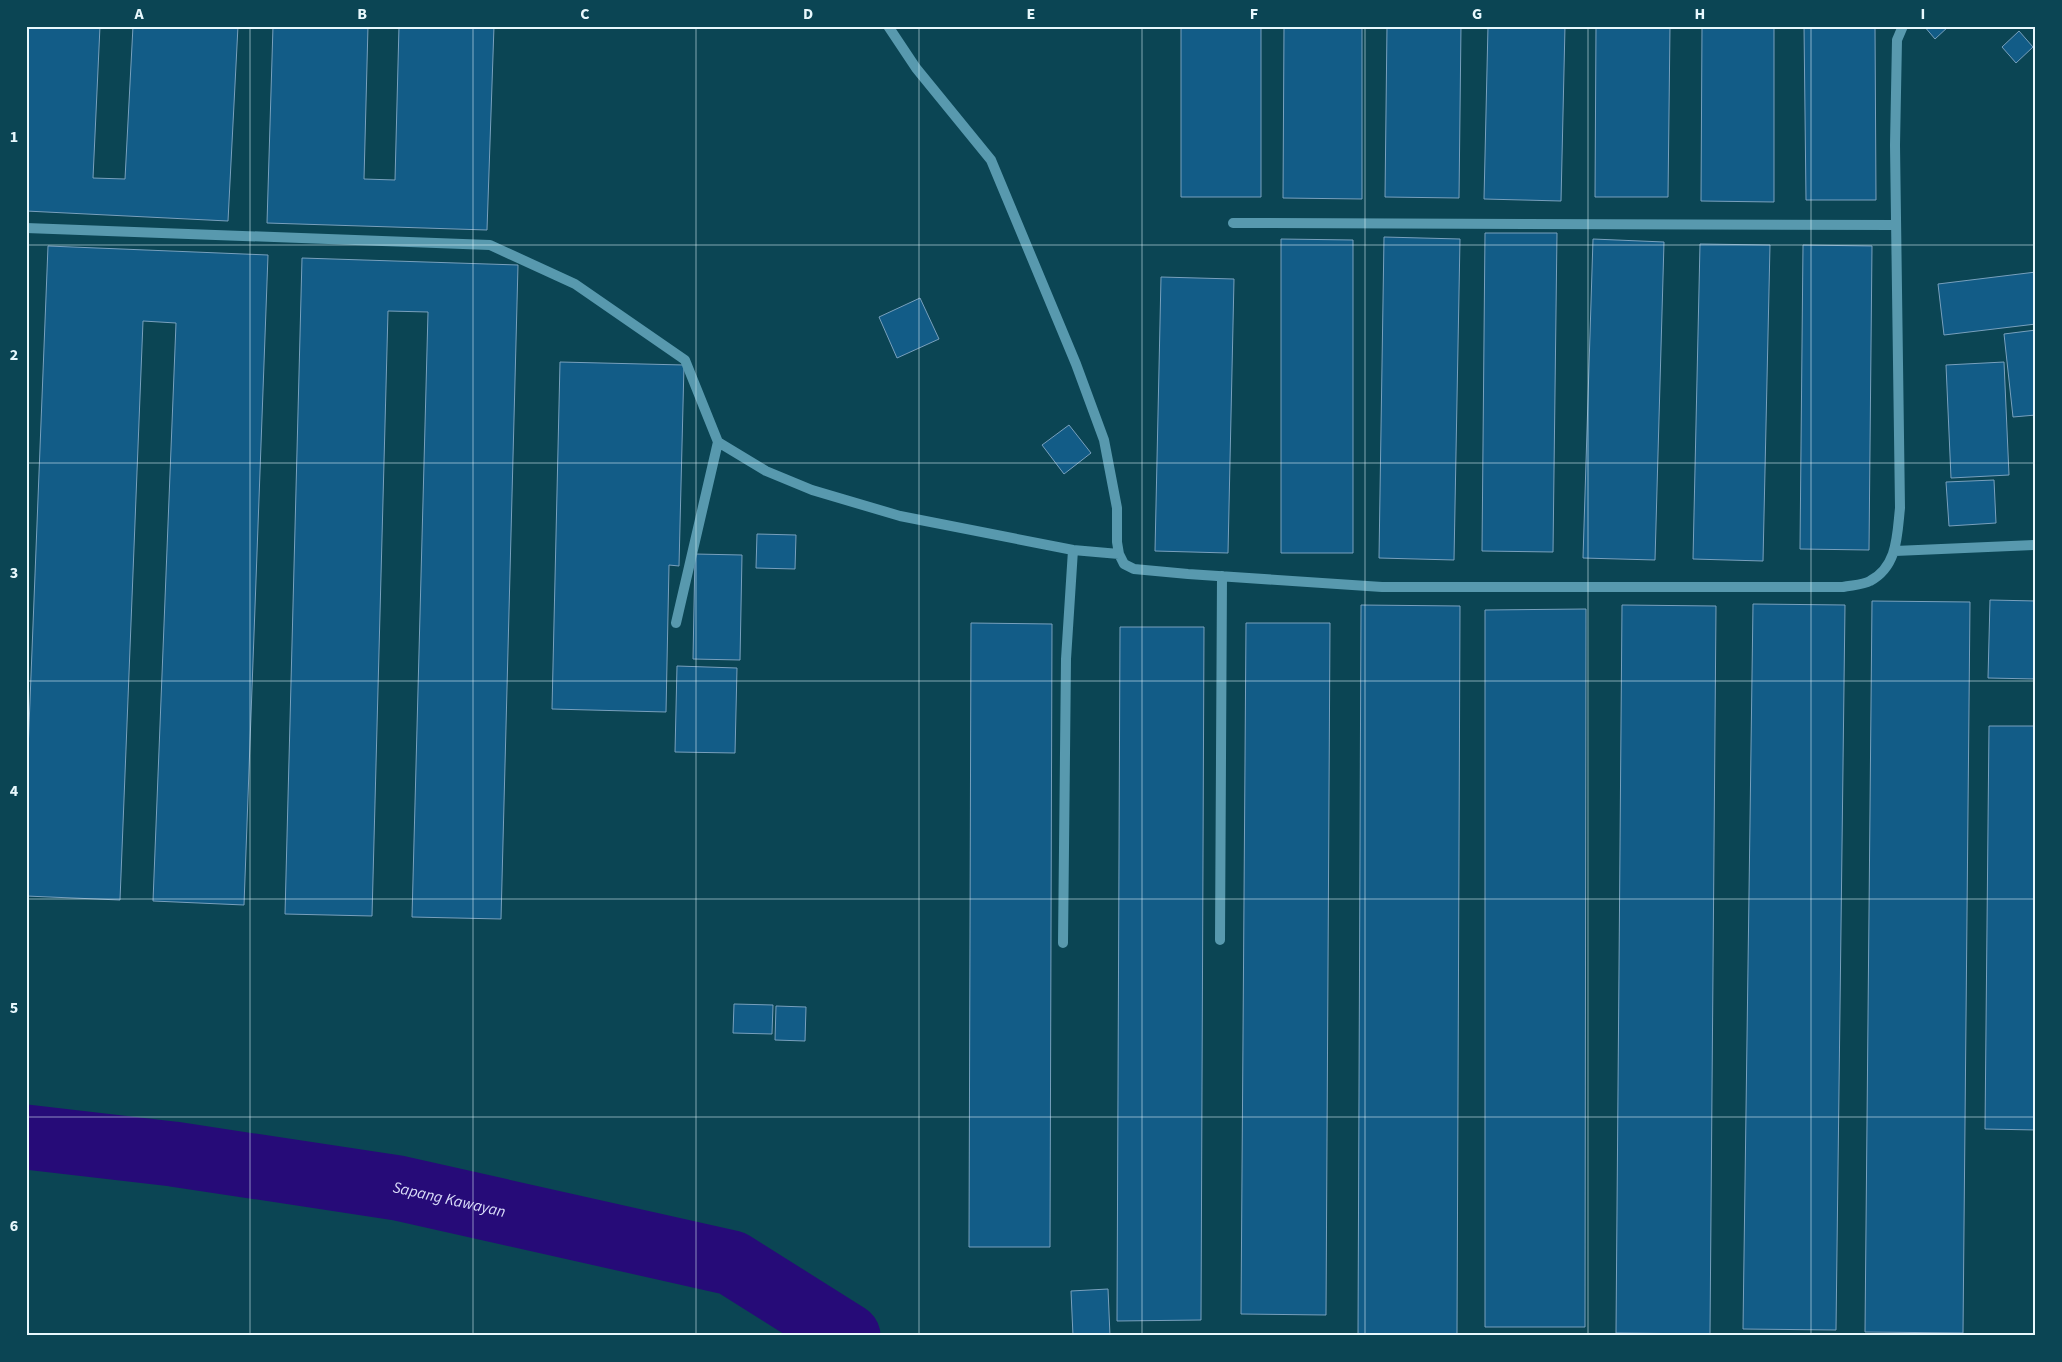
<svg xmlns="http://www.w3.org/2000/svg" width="2062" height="1362" font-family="'Source Sans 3',sans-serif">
<rect width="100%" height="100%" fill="#0b4554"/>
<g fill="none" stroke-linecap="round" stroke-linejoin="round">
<path stroke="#260b78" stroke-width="65" id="s1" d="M26 1137 173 1154 398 1188 732 1263 848 1336"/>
</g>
<path fill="#125c87" stroke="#78a0bd" d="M26 26H100L93 178 125 179 133 26H238L228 221 26 211Z
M273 26H368L364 179 395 180 399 26H494L487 230 267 223Z
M1181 26H1261V197H1181Z
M1284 26H1362V199L1283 198Z
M1387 26H1461L1459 198 1385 197Z
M1488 26H1565L1561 201 1484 199Z
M1596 26H1670L1668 197H1595Z
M1702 26H1774V202L1701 201Z
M1804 26H1875L1876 200H1806Z
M1924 26H1949L1935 39Z
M2019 31 2033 47 2016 63 2002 47Z
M1485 233H1557L1553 552 1482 551Z
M1384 237 1460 239 1454 560 1379 558Z
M1281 239 1353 240V553H1281Z
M1593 239 1664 242 1655 560 1583 558Z
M1700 244 1770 245 1763 561 1693 559Z
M1803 245 1872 246 1869 550 1800 549Z
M48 246 268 255 244 905 153 901 176 323 143 321 120 900 26 896V802Z
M302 258 518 265 501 919 412 917 428 312 388 311 372 916 285 914Z
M2036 272V324L1944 335 1938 284Z
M1161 277 1234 279 1228 553 1155 551Z
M920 298 939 339 897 358 879 317Z
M2036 330V415L2013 417 2004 334Z
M560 362 684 365 679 566 669 565 666 712 552 709Z
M2004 362 2009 475 1951 478 1946 365Z
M1069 425 1091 453 1064 474 1042 445Z
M1994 480 1996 523 1949 526 1946 482Z
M757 534 796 535 795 569 756 568Z
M695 554 742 555 740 660 693 659Z
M1990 600 2036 601V679L1988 678Z
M1872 601 1970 602 1963 1333 1865 1332Z
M1753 604 1845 605 1836 1330 1743 1329Z
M1361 605 1460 606 1457 1336H1358Z
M1622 605 1716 606 1710 1334 1616 1333Z
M1586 609 1585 1327H1485V610Z
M971 623 1052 624 1050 1247H969Z
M1246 623H1330L1326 1315 1241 1314Z
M1120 627H1204L1201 1320 1117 1321Z
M677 666 737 668 735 753 675 752Z
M1989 726H2036V1130L1985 1129Z
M734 1004 773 1005 772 1034 733 1033Z
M776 1006 806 1007 805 1041 775 1040Z
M1108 1289 1110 1336H1073L1071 1291Z"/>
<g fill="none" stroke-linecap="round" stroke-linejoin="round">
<path stroke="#5899ae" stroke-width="10" d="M888 26 916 68 991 160 1076 364 1104 440 1117 508V542L1119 554 1124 564 1134 569 1188 574 1382 587H1843C1852 585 1863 585 1870 581 1898 566 1897 535 1900 508L1895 145 1897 40 1903 26
M1233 223 1896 225
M26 228 490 245 575 284 685 360 718 442 766 471 812 490 900 516 1073 550 1119 554
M1895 551 2036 545
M676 623 718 442
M1220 940 1222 576
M1063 943 1066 659 1073 550"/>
</g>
<path fill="none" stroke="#e8f8fd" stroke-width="1" stroke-opacity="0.55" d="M250 26V1336M473 26V1336M696 26V1336M919 26V1336M1142 26V1336M1365 26V1336M1588 26V1336M1811 26V1336M26 245H2036M26 463H2036M26 681H2036M26 899H2036M26 1117H2036"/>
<g text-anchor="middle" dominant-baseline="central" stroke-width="5" stroke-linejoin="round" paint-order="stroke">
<g font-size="16" font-style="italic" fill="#d9dcf8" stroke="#0b4554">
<text stroke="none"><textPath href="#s1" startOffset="428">Sapang Kawayan</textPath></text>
</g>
</g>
<rect width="2062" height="1362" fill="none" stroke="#0b4554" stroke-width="55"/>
<rect x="28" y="28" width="2006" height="1306" fill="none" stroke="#e8f8fd" stroke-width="2"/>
<g font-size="16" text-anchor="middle" font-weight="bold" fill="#e8f8fd">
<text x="139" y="19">A</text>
<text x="362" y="19">B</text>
<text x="585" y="19">C</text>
<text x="808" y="19">D</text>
<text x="1031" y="19">E</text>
<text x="1254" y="19">F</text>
<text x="1477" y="19">G</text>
<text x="1700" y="19">H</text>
<text x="1923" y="19">I</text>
<text x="14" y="142">1</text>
<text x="14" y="360">2</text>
<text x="14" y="578">3</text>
<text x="14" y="796">4</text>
<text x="14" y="1013">5</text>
<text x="14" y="1231">6</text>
</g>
</svg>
